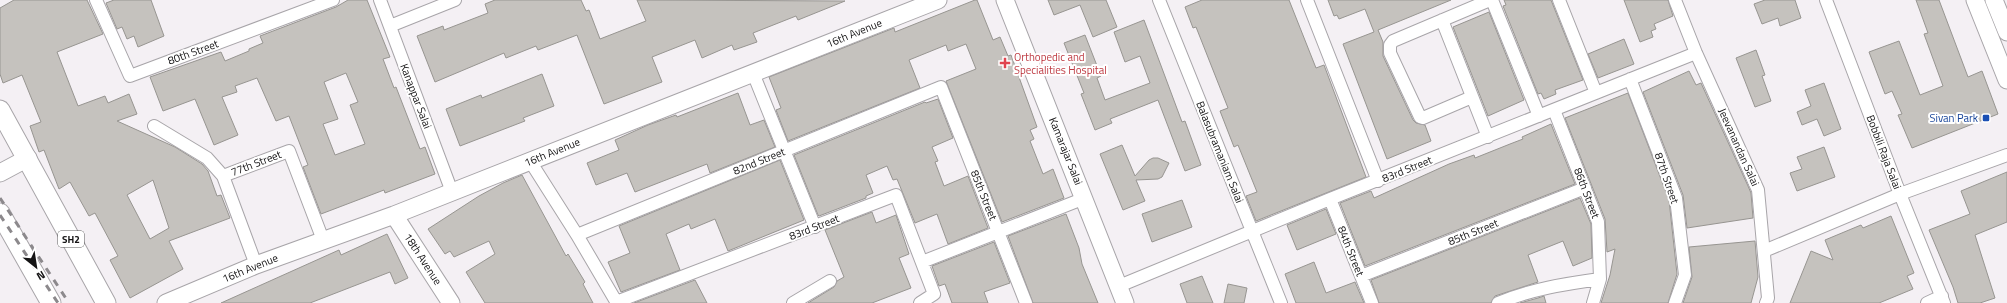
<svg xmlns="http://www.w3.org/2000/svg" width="2007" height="303" font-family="'Titillium Web',sans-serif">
<rect width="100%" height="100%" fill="#f4f0f4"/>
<path fill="#c5c2be" stroke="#979591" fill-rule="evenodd" d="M14 0H87L103 34 57 52 78 106 105 96 108 103 129 94 137 114 117 121 175 147 202 164 208 171 217 196 221 195 230 218 169 241 183 269 130 298 110 260 118 256 95 213 89 216 70 182 59 189 44 150 39 152 30 126 41 122 22 75 3 83 0 74V8ZM153 180 169 228 150 239 127 195Z
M114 0H151L164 36 138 47 134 36 127 39 122 27 117 29 106 3Z
M348 0H367L390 57 383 59 394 88 396 87 420 149 425 147 435 174 385 193 384 190 321 214 303 167 308 165 289 116 276 121 257 78 235 86 237 92 222 97 238 135 214 145 195 99 163 111 150 77 221 52 225 61 249 51V49L263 43 260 36 336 7ZM346 73 358 102 350 105 365 144 335 155 323 124 338 119 324 82Z
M495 0H581L586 11 589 10 600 39 646 21 637 0 845 1 798 20 796 16 753 33 757 42 734 50 732 45 702 58 695 40 652 57 662 82 604 104 577 35 538 50 536 46 506 58 504 53 435 82 417 36 443 26 444 30 488 13 485 4Z
M975 0H977L993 40 1000 37 1008 56 1011 55 1037 127 1030 130 1034 139 1030 141 1043 174 1053 169 1064 198 1002 222 946 81 976 69 966 44 948 51 946 45 909 60 920 88 788 141 776 110 781 108 769 77 894 28 895 32Z
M1048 0H1106L1117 27 1093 37 1080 5 1054 15Z
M1202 0H1289L1316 68 1324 65 1366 177 1256 221 1246 196 1257 192 1238 145 1234 147 1220 111 1228 108 1196 27 1193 28 1185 7Z
M1328 0H1451L1378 30 1383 42V56L1413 120 1416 123 1425 125 1431 141 1387 159 1343 44 1374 32 1365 9 1339 19 1337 15 1334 16Z
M1504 0H1551L1583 80 1555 90 1556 94 1544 99 1541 93 1538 94 1503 6 1506 5Z
M1624 0H1668L1673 16 1654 24 1656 29 1651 31 1653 37 1640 42Z
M1765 0H1795L1801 18 1780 26 1778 18 1762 24 1754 4Z
M1916 0H1939L1968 77 1982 71 1998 114 1912 148 1898 115 1902 114 1892 91 1885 94 1869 52 1899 41 1920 95 1943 86 1924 34 1928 33Z
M1489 12 1524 100 1488 116 1453 27Z
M1144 20 1182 122 1185 121 1201 165 1185 171 1158 100 1110 119 1112 123 1095 130 1081 94 1084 93 1064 43 1085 35 1101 76 1097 78 1105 100 1150 83 1140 56 1125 62 1114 32Z
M1624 39 1634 64 1598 78 1588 54Z
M1756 50 1765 75 1762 76 1771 101 1755 107 1736 58Z
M1689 71 1696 85 1701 83 1748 186 1751 193 1753 218 1687 228 1683 195 1643 92Z
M542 74 554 106 523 118 525 121 460 146 446 109 481 95 482 98Z
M1824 83 1841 129 1824 136 1817 119 1802 125 1797 112 1811 106 1805 90Z
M738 93 750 125 764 120 775 147 710 173 707 164 635 192 627 173 596 185 587 163 619 150 615 140 648 125 676 115 677 117Z
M1628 93 1669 200 1677 274 1668 303H1601L1610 275 1615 249 1607 252 1605 219 1565 118Z
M938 99 953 138 932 147 938 161 935 162 944 186 968 176 988 228 948 244 937 214 915 223 897 179 893 180 887 166 866 175 873 193 866 196V198L819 216 818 215 794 155 925 102 926 103Z
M1551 124 1575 184 1365 266 1340 203 1371 191 1374 198 1449 164 1474 155 1475 158 1510 144 1523 139 1522 137Z
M1122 145 1135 176 1149 160 1153 158H1158L1169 163 1162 177 1158 179 1136 180 1145 201 1123 210 1100 154Z
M1824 147 1835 177 1797 191 1790 173 1802 169 1797 157Z
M780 160 804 220 728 251 715 219 691 229 689 224 666 234 680 270 621 292 608 262 630 253 619 226Z
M2007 172V222L1975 235 1995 298 1980 303H1958L1953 287 1929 230 1970 214 1961 191Z
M522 175 566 256 568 254 585 282 583 284 593 303H485L466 272 495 254 489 241 454 257 450 251 445 254 428 229 479 196 503 183Z
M1580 198 1591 224 1592 258 1573 266 1563 241 1528 255 1538 282 1495 296 1491 303H1379L1371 280Z
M1182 200 1192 227 1152 242 1142 214Z
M1326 209 1336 234 1297 250 1287 225Z
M872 212 876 223 896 215 909 254 899 258 911 288 872 303H808L834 287 837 281 844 277 825 230Z
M1066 214 1079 248 1082 264 1098 303H1033L1008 236Z
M1891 216 1914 273 1907 276 1913 289 1879 303H1790L1811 251 1833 260 1825 240 1861 225 1863 228Z
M387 234 408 278 395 284 390 272 310 303H221L339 250 341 255Z
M1755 241 1758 277 1751 303H1683L1692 277 1689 247Z
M994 242 1010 283 984 292 988 303H952L945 284 939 286 932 266Z
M1314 262 1326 293 1355 282 1364 303H1296L1285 274Z
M1202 276 1213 303H1187L1180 284Z
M695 280 707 303H634Z
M1228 284 1247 288 1244 303H1224Z
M1544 296 1546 303H1520L1538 298Z"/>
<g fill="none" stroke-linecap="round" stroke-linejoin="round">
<defs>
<path id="street" d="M96 0 130 76 333 0
M380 0 452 192
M1159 0 1281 303
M1307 0 1378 181
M1492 0 1539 116
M1559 0 1596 93
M1675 0 1696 53 1758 190 1768 298 1766 303
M1826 0 1900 194 1944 303
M1442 20 1488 137
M390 26 455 0
M753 73 815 227
M1630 79 1676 198 1685 275 1675 303
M1472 97 1423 118 1420 117 1390 53V45L1393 41 1490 0
M1554 110 1598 222 1600 279 1593 303
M154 126 207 158 223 176
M530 161 577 235 617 303
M1330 199 1372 303
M577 235 941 87 1026 303
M1764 251 1900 194 2007 155
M922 262 1085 198
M256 265 223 176 289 151 323 240
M1361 276 1585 188
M1119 286 1330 199 1696 53
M616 302 896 195 934 294 920 303
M793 303 830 281
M1498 303C1532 289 1564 284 1600 279
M1927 303 1942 296"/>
<path id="secondary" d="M1005 0 1125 303
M1975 0 2007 80
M1994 0 2007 32
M0 173 28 158
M394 215 451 303
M166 303 256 265 394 215 938 0"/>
<path id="primary" d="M0 110 106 303
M0 213 51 303"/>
</defs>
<use href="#street" stroke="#a8a5a9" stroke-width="14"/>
<use href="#secondary" stroke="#a8a5a9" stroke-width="19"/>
<use href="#primary" stroke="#a8a5a9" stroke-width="21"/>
<use href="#street" stroke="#fff" stroke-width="12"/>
<use href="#secondary" stroke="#fff" stroke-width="17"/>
<use href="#primary" stroke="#fff" stroke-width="19"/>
<path stroke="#8c898c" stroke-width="3" stroke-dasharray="7 7" stroke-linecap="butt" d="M0 198 69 303
M0 215 58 303"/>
</g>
<path fill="#e0444e" stroke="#fff" stroke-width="1.5" d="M1003 57h4v4h4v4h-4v4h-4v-4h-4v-4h4z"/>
<rect fill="#1a4fb4" stroke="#fff" stroke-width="1.5" x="1982" y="114" width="8" height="8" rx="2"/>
<g text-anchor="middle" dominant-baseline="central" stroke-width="4" stroke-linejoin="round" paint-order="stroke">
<rect fill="#fff" stroke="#5a5a5a" stroke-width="1" x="58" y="231" width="26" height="16" rx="3"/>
<g font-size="10" font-weight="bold" fill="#141314">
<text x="71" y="239">SH2</text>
</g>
<g font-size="11" fill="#141314" stroke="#fff">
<text transform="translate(854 33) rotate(-22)">16th Avenue</text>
<text transform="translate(193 52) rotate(-20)">80th Street</text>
<text transform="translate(416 96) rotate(69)">Kanappar Salai</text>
<text transform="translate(1739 147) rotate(66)">Jeevanandan Salai</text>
<text transform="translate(1066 151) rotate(68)">Kamarajar Salai</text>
<text transform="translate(552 152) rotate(-22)">16th Avenue</text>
<text transform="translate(1220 152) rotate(68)">Balasubramaniam Salai</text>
<text transform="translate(1884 152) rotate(69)">Bobbili Raja Salai</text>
<text transform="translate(759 161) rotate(-22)">82nd Street</text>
<text transform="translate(256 163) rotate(-21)">77th Street</text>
<text transform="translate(1407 169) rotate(-22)">83rd Street</text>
<text transform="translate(1667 178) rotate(71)">87th Street</text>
<text transform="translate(1587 193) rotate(69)">86th Street</text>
<text transform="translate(984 195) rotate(68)">85th Street</text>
<text transform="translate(814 227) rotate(-21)">83rd Street</text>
<text transform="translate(1473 232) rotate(-22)">85th Street</text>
<text transform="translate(1351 251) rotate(68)">84th Street</text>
<text transform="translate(423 259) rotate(57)">18th Avenue</text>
<text transform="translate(250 268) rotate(-22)">16th Avenue</text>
</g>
<g font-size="11" fill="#be3a42" stroke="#fff" text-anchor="start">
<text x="1014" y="57">Orthopedic and<tspan x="1014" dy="13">Specialities Hospital</tspan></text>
</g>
<g font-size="11" fill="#164399" stroke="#fff" text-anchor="end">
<text x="1978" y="118">Sivan Park</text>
</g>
</g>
<g transform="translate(36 267) rotate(150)" stroke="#ffffff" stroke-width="3" paint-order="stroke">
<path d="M0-3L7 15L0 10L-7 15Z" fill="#141314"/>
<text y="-6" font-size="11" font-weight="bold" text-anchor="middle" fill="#141314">N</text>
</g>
</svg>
